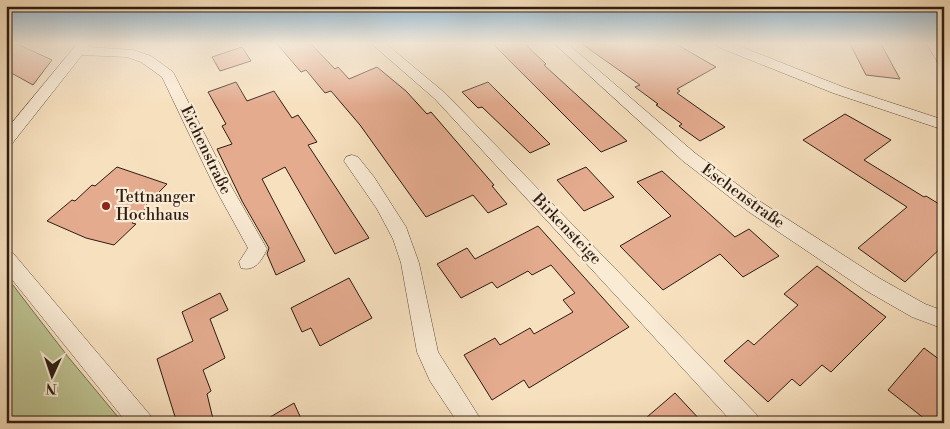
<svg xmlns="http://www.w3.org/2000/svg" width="950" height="429" font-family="'Libre Bodoni',serif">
<rect width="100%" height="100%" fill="#f7e0be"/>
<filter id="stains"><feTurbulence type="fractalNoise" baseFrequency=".004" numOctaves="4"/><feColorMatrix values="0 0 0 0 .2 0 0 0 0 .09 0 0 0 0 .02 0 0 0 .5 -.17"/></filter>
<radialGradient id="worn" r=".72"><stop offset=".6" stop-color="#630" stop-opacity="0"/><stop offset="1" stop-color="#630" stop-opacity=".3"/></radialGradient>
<path fill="#bdc291" stroke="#746f52" d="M6 276 69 358 123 423H6Z"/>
<path fill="#e4ab8f" stroke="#2c1c12" d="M17 44 52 60 33 85 6 70V49Z
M277 44H311L335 69 338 67 349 79 377 67 406 91 427 114 431 112 494 185 492 186 507 204 488 213 473 195 426 217 360 125 331 91 325 93 306 70 301 72Z
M493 44H525L546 64 544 65 627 141 601 152Z
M582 44H676L716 67 677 89 680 91 677 93 725 127 700 141 679 126 682 124 656 105 658 104 635 87 640 85Z
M850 44H881L900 79 866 75Z
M242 47 251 61 220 71 212 57Z
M236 82 247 101 274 91 292 118 298 115 317 142 308 145 369 238 335 254 285 167 262 179 305 261 276 275 267 254 269 248 242 201 217 149 232 144 222 126 226 124 208 92Z
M488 82 550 144 530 153 482 107 478 108 462 92Z
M845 114 891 140 864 160 924 197 926 196 944 207V245L905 282 858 248 907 207 803 140Z
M117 167 167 184 145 206H148L132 223 136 224 114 245 86 238 47 221 72 200 75 201 92 185 95 186Z
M586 167 614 197 584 211 557 180Z
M662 171 735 237 749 229 779 256 743 277 720 254 663 290 620 246 671 216 637 182Z
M538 226 629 327 529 388 524 380 492 400 464 355 495 338 500 345 530 328 534 334 573 312 563 300 575 293 551 265 532 275 528 271 497 288 492 282 461 298 437 264 467 248 475 259Z
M817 266 886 317 831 372 822 365 800 386 792 379 768 402 724 361 748 340 754 345 798 305 784 294Z
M349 278 372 318 320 346 311 328 302 332 291 308Z
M220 293 228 310 210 319 225 358 203 370 211 391 207 394 214 423H177L157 359 193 341 182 312Z
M924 348 944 363V423H930L888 390Z
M675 393 703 423H640Z
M294 403 303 423H260Z"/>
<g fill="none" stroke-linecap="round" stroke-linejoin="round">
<defs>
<path id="street" d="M77 44H90L88 47 133 50 151 56 173 72 231 186 267 249C262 260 255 272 241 268L239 262 248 248 215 188 162 77 141 62 127 57 82 55 11 145 6 146V130Z
M372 44H386L445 93 757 415 760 423H733L435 99Z
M555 44H568L695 153 761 202 879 278 925 304 944 311V329L912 317 865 290 749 212 683 161Z
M717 44H734L843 87 944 120V130L833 93 718 47Z
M927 44H939L944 51V65L939 64Z
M352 155 358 157 374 177 406 227 419 263 438 352 483 423H458L430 381 417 352 401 263 393 239 377 209 344 161 346 157Z
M6 250 13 253 150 415 153 423H127L6 272Z"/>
</defs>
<use href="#street" stroke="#5f4d3d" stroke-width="1"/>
<use href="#street" fill="#faebd5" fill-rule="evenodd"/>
</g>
<linearGradient id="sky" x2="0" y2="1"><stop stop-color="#8bb7d6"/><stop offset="0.42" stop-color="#fbf1e2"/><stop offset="1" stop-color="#fbf1e2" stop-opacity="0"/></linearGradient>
<rect width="950" height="104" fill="url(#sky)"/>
<circle fill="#8f2418" stroke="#faebd5" stroke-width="2" cx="106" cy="206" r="5"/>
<g text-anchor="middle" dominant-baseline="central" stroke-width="4.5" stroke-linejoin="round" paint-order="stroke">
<g font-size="16" fill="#2c1c12" stroke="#faebd5">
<text transform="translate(206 150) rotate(64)">Eichenstraße</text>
<text transform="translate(743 196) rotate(36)">Eschenstraße</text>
<text transform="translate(567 229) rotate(46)">Birkensteige</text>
</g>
<g font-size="16" fill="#2c1c12" stroke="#faebd5" text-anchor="start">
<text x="116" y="197">Tettnanger<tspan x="116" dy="18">Hochhaus</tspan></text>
</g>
</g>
<rect width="950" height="429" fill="none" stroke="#f7e0be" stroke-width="25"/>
<rect x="8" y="8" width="935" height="414" fill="none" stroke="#2c1c12" stroke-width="2.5"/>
<rect x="12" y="12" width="925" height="404" fill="none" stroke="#2c1c12"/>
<g transform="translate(52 376) rotate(183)" stroke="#faebd5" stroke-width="4" paint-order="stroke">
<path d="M0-4L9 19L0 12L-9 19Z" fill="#2c1c12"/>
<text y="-8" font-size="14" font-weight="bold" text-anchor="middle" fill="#2c1c12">N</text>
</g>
<rect width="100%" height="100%" filter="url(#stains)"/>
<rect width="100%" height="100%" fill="url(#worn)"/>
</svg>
